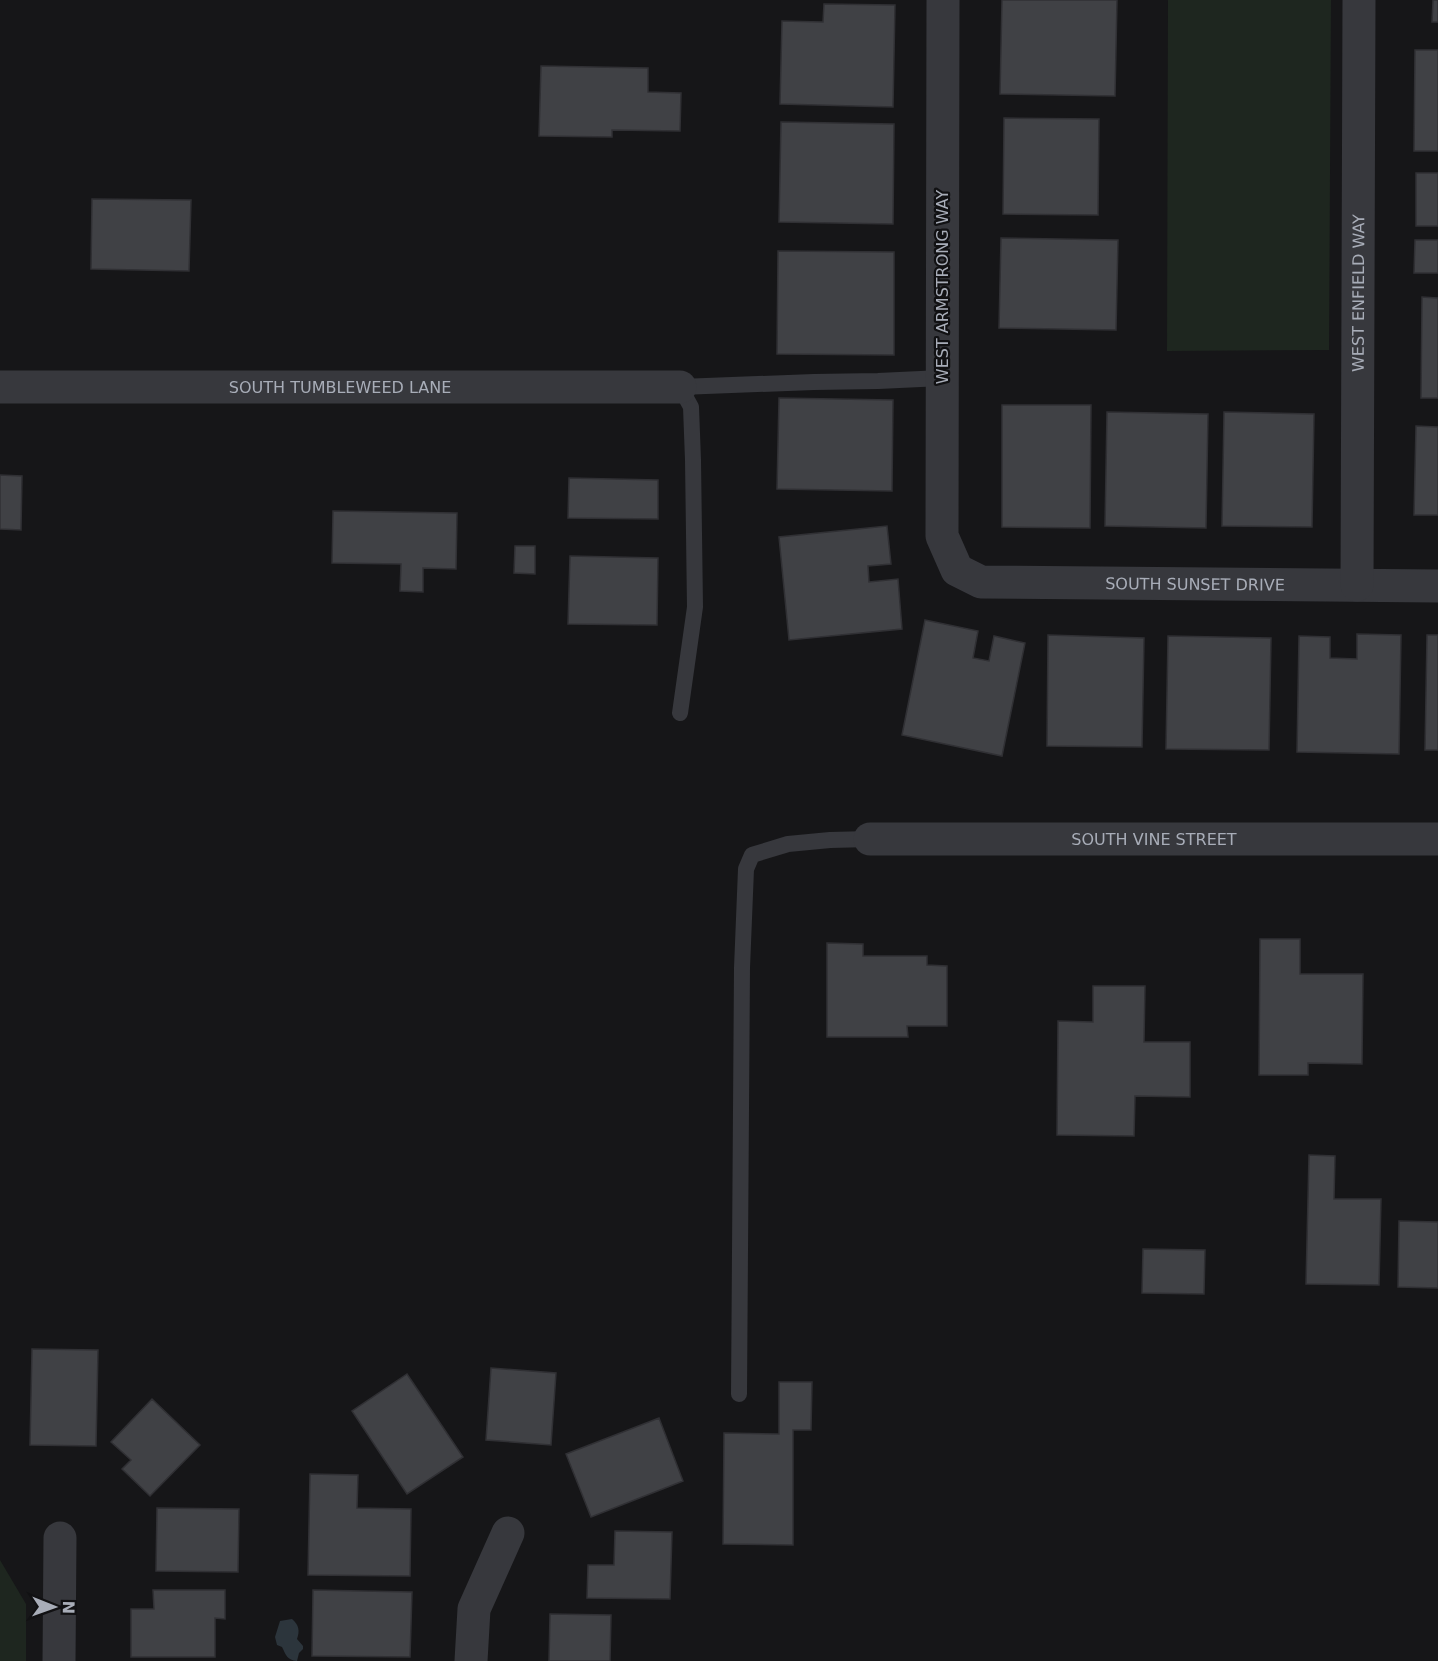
<svg xmlns="http://www.w3.org/2000/svg" width="1438" height="1661" font-family="'DejaVu Sans',sans-serif">
<rect width="100%" height="100%" fill="#161618"/>
<path fill="#1e261f" d="M1168 0H1331L1329 350 1167 351Z
M0 1560 26 1604V1661H0Z"/>
<path fill="#2c353c" d="M292 1619C299 1625 300 1631 297 1639L303 1646V1649L299 1653 297 1661C287 1660 286 1655 282 1647L277 1645 275 1637 280 1621Z"/>
<path fill="#404145" stroke="#303034" stroke-width="1.5" d="M1002 0H1117L1115 96 1000 94Z
M1433 0H1438V22H1432Z
M824 4 895 5 893 107 780 104 782 21 823 22Z
M1415 50H1438V151H1414Z
M541 66 648 68V92L681 93 680 131 612 130V137L539 136Z
M1004 118 1099 119 1098 215 1003 214Z
M781 122 894 124 893 224 779 222Z
M1416 173H1438V226H1416Z
M92 199 191 200 189 271 91 269Z
M1001 238 1118 240 1116 330 999 328Z
M1415 240H1438V273H1414Z
M778 251 894 252V355L777 354Z
M1422 297 1438 298V398H1421Z
M779 398 893 400 892 491 777 489Z
M1002 405H1091L1090 528 1002 527Z
M1107 412 1208 414 1206 528 1105 526Z
M1224 412 1314 414 1312 527 1222 526Z
M1416 426 1438 427V515H1414Z
M0 475 22 476 21 530 0 529Z
M569 478 658 480V519L568 518Z
M333 511 457 513 456 569 423 568V592L400 591 401 564 332 563Z
M887 526 891 564 868 566 869 582 898 579 902 629 789 640 779 537Z
M515 546H535V574L514 573Z
M570 556 658 558 657 625 568 624Z
M925 620 978 631 973 658 989 661 994 636 1025 643 1002 756 902 735Z
M1357 634 1401 635 1399 754 1297 752 1299 636 1330 637V658L1357 659Z
M1048 635 1144 638 1142 747 1047 746Z
M1427 635H1438V750H1425Z
M1168 636 1271 638 1269 750 1166 749Z
M1260 939H1300V974H1363L1362 1064 1308 1063V1075H1259Z
M827 943 863 944V956H927V965L947 966V1026H907L908 1037H827Z
M1093 986H1145L1144 1042H1190V1097L1135 1096 1134 1136 1057 1135 1058 1021 1093 1022Z
M1309 1155 1335 1156 1334 1199H1381L1379 1285 1306 1284Z
M1399 1221 1438 1222V1288L1398 1287Z
M1143 1249 1205 1250 1204 1294 1142 1293Z
M32 1349 98 1350 96 1446 30 1445Z
M491 1368 556 1373 551 1445 486 1440Z
M407 1374 463 1457 407 1494 352 1411Z
M779 1382H812L811 1430H793V1545L723 1544 724 1433 779 1434Z
M152 1399 200 1445 150 1496 122 1469 131 1460 111 1442Z
M659 1418 683 1481 591 1517 566 1454Z
M310 1474 358 1475 357 1508 411 1509 410 1576 308 1575Z
M157 1508 239 1509 238 1572 156 1571Z
M615 1531 672 1532 670 1599 587 1598 588 1565H614Z
M153 1590H225V1619L215 1618V1657H131V1609H154Z
M313 1590 412 1592 410 1657 312 1656Z
M550 1614 611 1615 610 1661H549Z"/>
<g fill="none" stroke-linecap="round" stroke-linejoin="round">
<path stroke="#37383d" stroke-width="16" d="M680 713 695 607 693 460 691 407 680 387 814 382 878 381 942 378
M739 1394 742 968 746 869 752 855 788 844 830 840 870 839"/>
<g stroke="#37383d" stroke-width="33">
<path id="s1" d="M943 0 942 536 957 570 981 582 1438 586"/>
<path id="s2" d="M0 387H680"/>
<path id="s3" d="M1357 585 1359 0"/>
<path id="s4" d="M870 839H1438"/>
<path d="M59 1661 60 1538"/>
<path d="M471 1661 474 1609 508 1533"/>
</g>
</g>
<g text-anchor="middle" dominant-baseline="central" stroke-width="4.5" stroke-linejoin="round" paint-order="stroke">
<g font-size="16" fill="#a8adb8" stroke="#111113">
<text transform="translate(942 287) rotate(-90)">WEST ARMSTRONG WAY</text>
<text stroke="none"><textPath href="#s3" startOffset="292">WEST ENFIELD WAY</textPath></text>
<text stroke="none"><textPath href="#s2" startOffset="340">SOUTH TUMBLEWEED LANE</textPath></text>
<text stroke="none"><textPath href="#s1" startOffset="814">SOUTH SUNSET DRIVE</textPath></text>
<text stroke="none"><textPath href="#s4" startOffset="284">SOUTH VINE STREET</textPath></text>
</g>
</g>
<g transform="translate(54 1607) rotate(91)" stroke="#111113" stroke-width="4.5" paint-order="stroke">
<path d="M0-4.5L10 22L0 15L-10 22Z" fill="#a8adb8"/>
<text y="-9" font-size="16" font-weight="bold" text-anchor="middle" fill="#a8adb8">N</text>
</g>
</svg>
